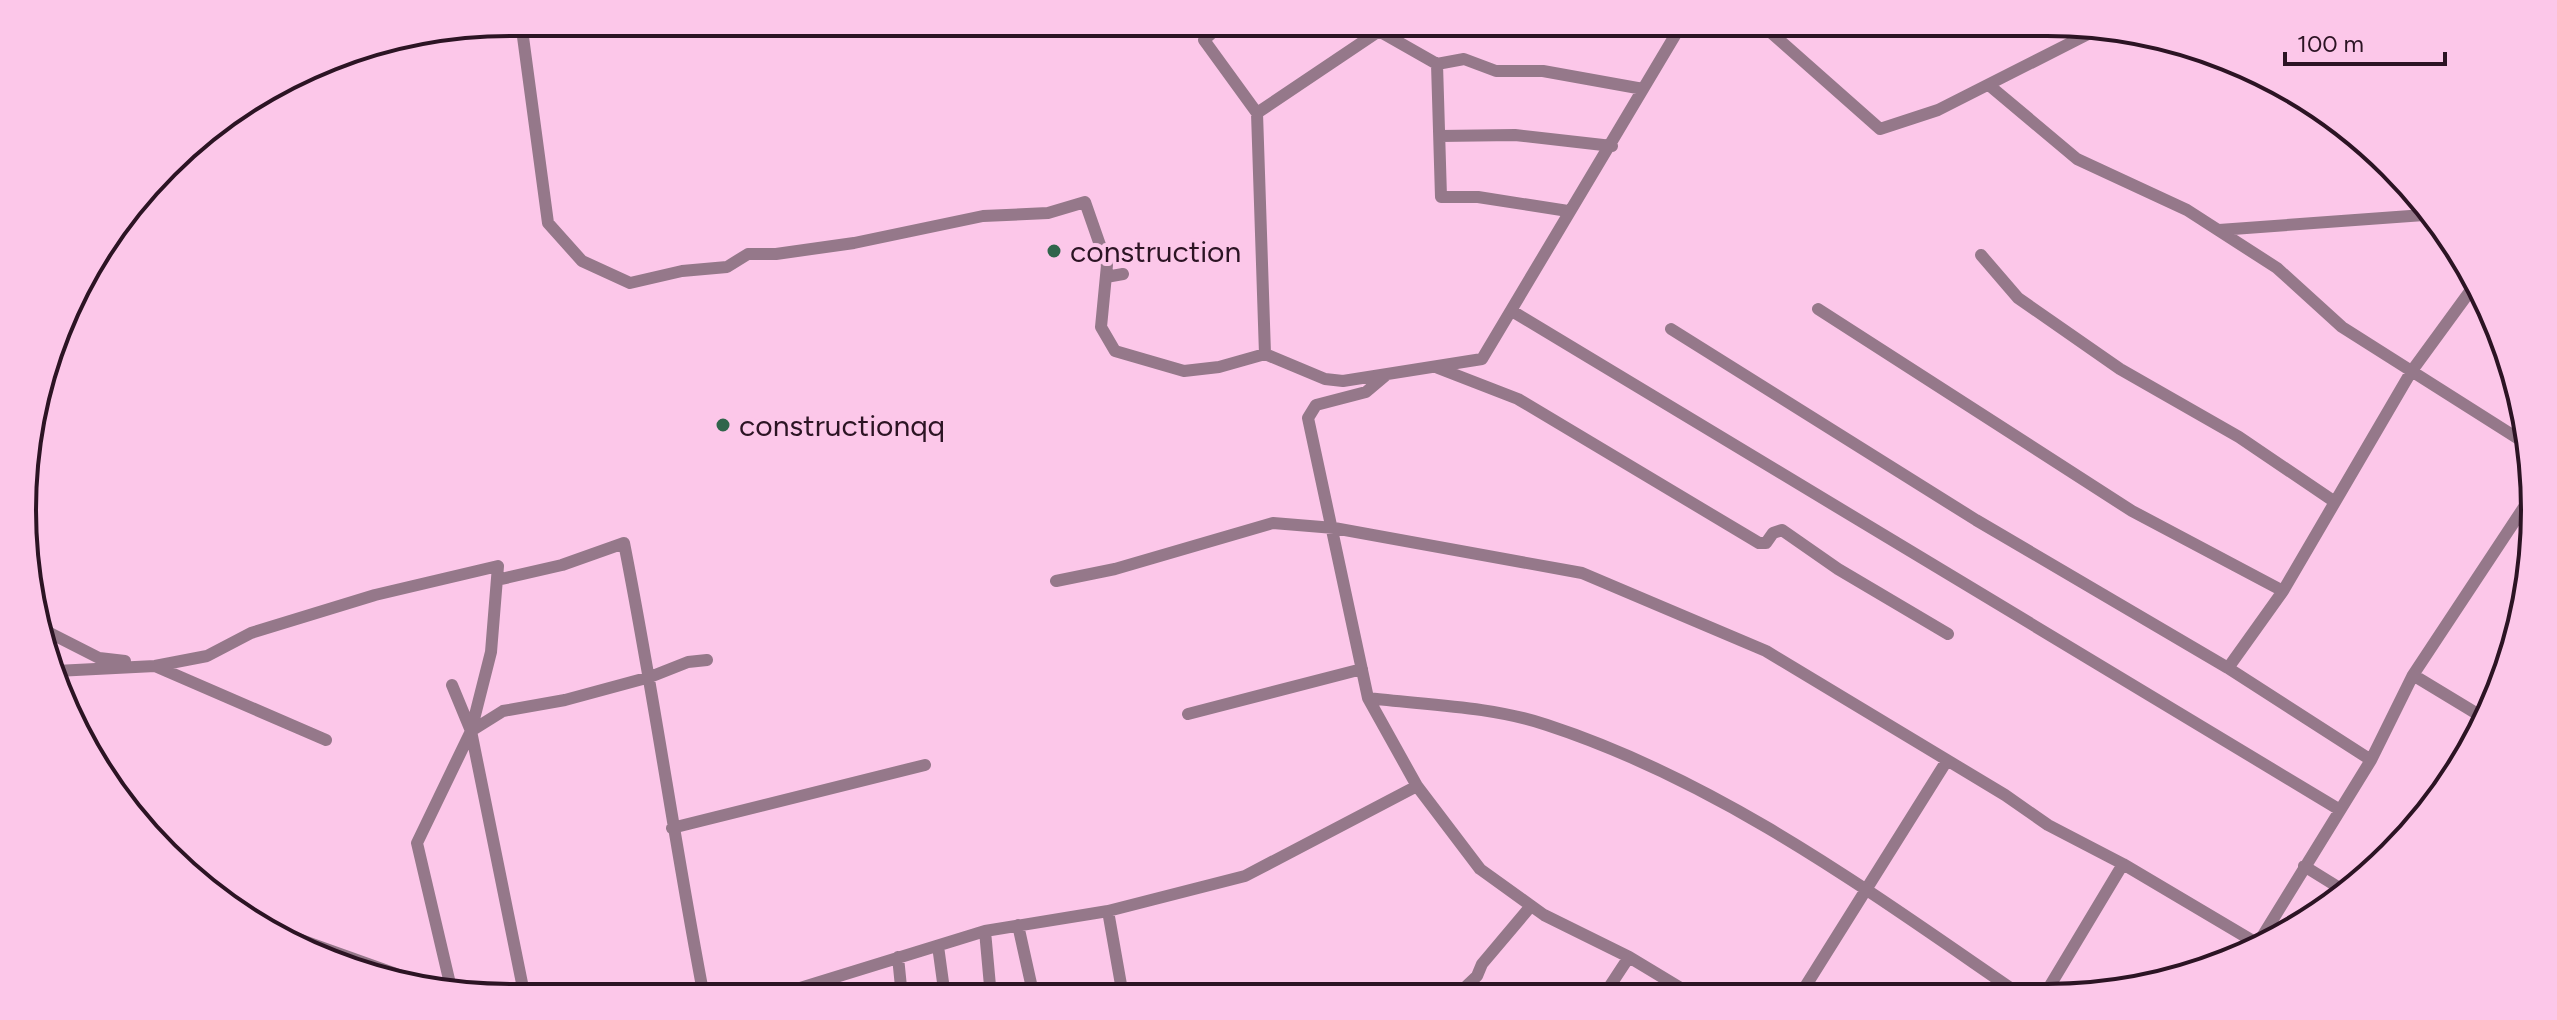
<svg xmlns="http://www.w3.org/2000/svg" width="2557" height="1020" font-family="Figtree,sans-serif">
<rect width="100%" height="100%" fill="#fcc7e9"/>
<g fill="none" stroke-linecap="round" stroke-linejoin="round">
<path stroke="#95788a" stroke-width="12" d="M521 22 548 223 582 261 630 283 682 271 727 267 748 254H776L854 243 983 216 1048 213 1085 202 1107 265 1101 327 1115 351 1184 371 1219 367 1265 354 1325 379 1343 381 1482 359 1683 22
M1224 22 1204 40 1257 113 1265 354
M1759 22 1880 129 1938 110 2096 30
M1990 86 2077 159 2187 210 2277 268 2342 327 2525 443
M1257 113 1379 31 1437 64
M1440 136 1515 135 1612 146
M1568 211 1478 197H1441L1437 64 1464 59 1496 71H1543L1643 89
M2219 230 2424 215
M1981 255 2018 298 2120 369 2239 437 2335 502
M1106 277 1123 274
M1818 309 2132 511 2283 591
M1512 311 2340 810
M1671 329 1976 520 2228 668 2371 760
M1438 368 1518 399 1759 543H1766L1773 533 1782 530 1838 569 1948 634
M1385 376 1366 392 1316 405 1308 418 1368 698C1426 705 1491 706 1547 725 1721 782 1870 892 2019 994
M497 580 562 565 624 543C654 694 675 846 704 997
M1056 581 1115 569 1273 523 1334 528 1582 573 1766 651 2005 795 2048 825 2123 864 2045 994
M40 628 99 658 125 661
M155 666 326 740
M2228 668 2283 591 2411 372 2476 283
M56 671 155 666 207 656 251 633 375 595 498 566 491 652 471 731 417 843 451 988
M2413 675 2484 718
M452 685 471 731 525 998
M1368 698 1417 786 1480 869 1544 915 1629 957 1692 995
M1188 714 1362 669
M471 731 503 711 565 700 650 677 688 662 707 660
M672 828 925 765
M2123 864 2258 944
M2304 866 2346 892
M1108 911 1123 996
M1018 925 1034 997
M985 931 991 997
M281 933 421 983
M938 946 945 997
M2254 950 2371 760 2413 675 2532 495
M898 957 902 997
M1457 995 1477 976 1482 964 1531 906
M1604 995 1629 957
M1800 995 1946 762
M771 997 985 931 1108 911 1245 876 1417 786"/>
</g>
<g fill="#30654b" stroke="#fcc7e9" stroke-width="3">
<circle cx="1054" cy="251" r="8"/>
<circle cx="723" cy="425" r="8"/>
</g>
<g text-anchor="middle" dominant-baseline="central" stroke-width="8" stroke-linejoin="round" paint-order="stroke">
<g font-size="30" fill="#2c1424" stroke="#fcc7e9" text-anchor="start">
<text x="1070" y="251">construction</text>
<text x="739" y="425">constructionqq</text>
</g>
</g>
<path d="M0 0H2557V1020H0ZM510 36H2047A474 474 0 0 1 2521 510V510A474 474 0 0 1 2047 984H510A474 474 0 0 1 36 510V510A474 474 0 0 1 510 36Z" fill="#fcc7e9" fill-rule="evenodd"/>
<path fill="none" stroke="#2c1424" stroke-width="4" d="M510 36H2047A474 474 0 0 1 2521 510V510A474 474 0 0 1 2047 984H510A474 474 0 0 1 36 510V510A474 474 0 0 1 510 36Z"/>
<path d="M2285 52v12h160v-12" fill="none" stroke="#2c1424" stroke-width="4"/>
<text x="2297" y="52" font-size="24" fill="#2c1424" stroke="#fcc7e9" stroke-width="6" paint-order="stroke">100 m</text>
</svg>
